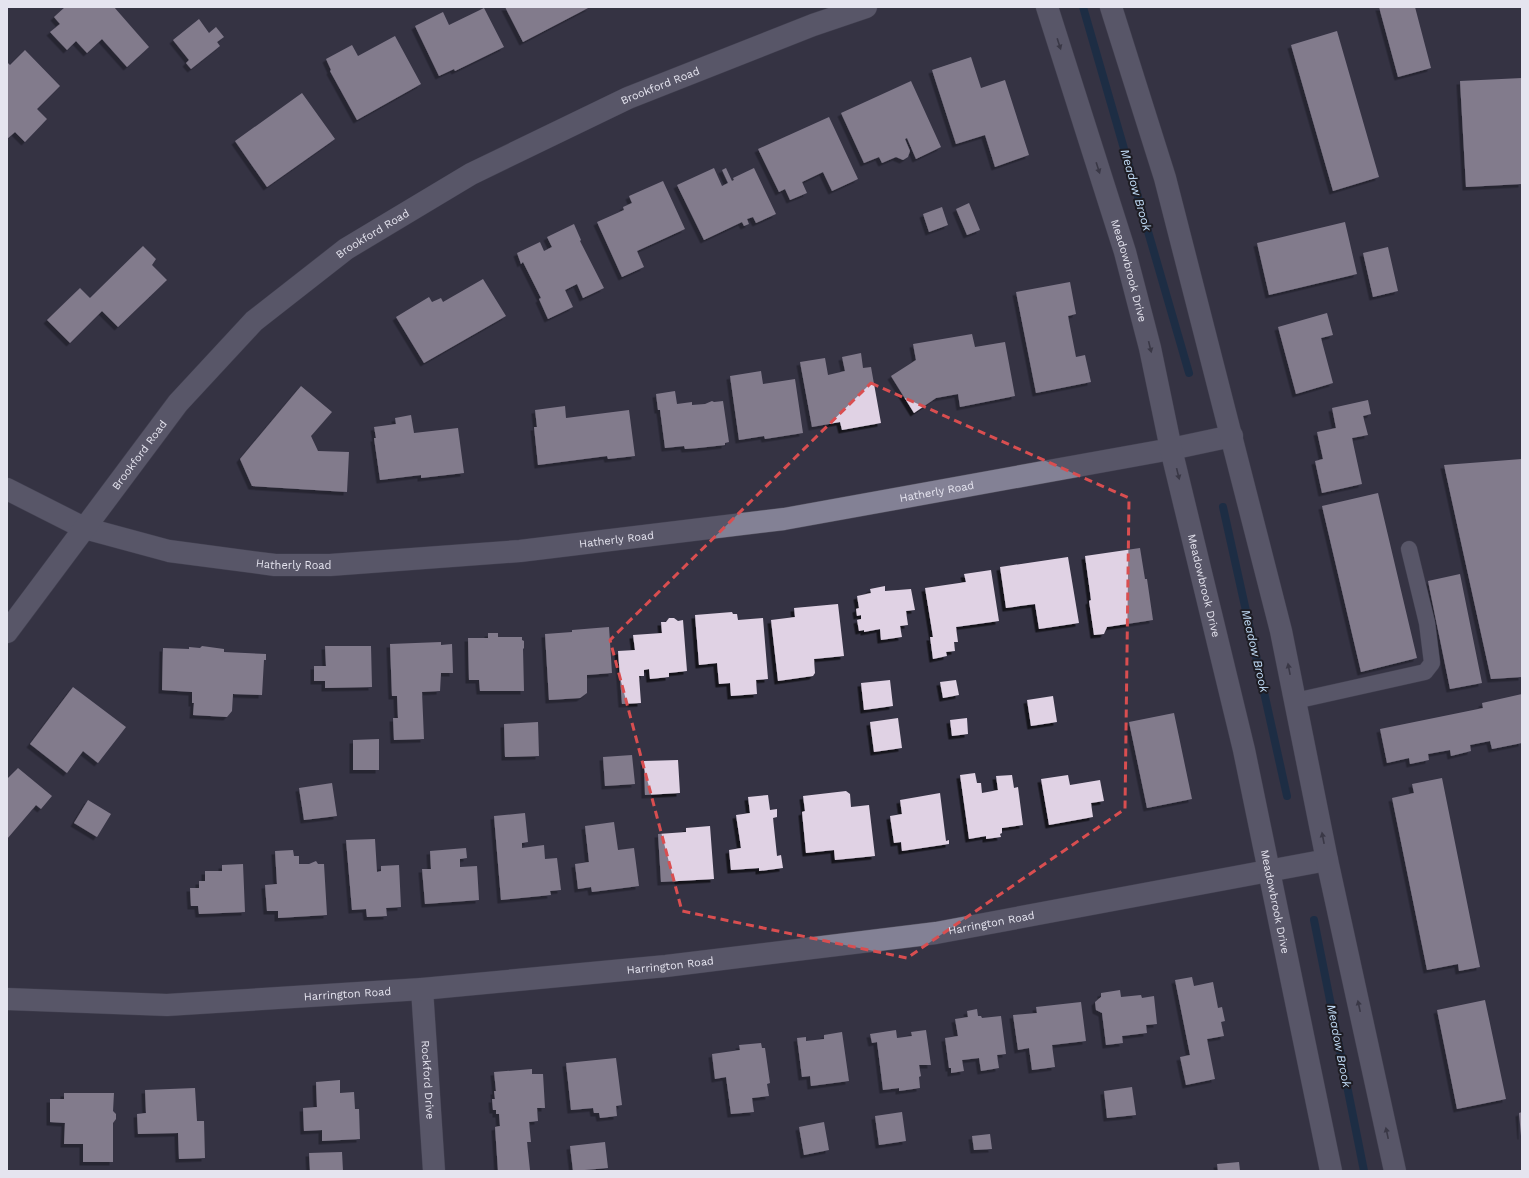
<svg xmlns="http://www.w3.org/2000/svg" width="1529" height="1178" font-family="'Work Sans',sans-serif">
<defs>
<filter id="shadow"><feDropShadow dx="-3.5" dy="3.5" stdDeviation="0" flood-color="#0009"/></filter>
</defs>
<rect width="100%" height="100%" fill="#353344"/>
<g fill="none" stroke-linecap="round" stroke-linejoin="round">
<path stroke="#022746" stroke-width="8" d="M1083 7 1189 373
M1223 507 1287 796
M1314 920 1364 1171"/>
</g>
<path fill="#e0d2e4" filter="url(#shadow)" d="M65 7H114L149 47 127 67 102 39 87 53 76 41 67 50 50 32 60 24 54 17Z
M505 7H590L523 42Z
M1379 7H1415L1431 68 1398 77Z
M484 8 504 47 455 71 454 69 439 76 415 26 443 12 449 25Z
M199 19 209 33 216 27 224 37 217 42 220 46 191 69 186 63 189 60 173 40Z
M1337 31 1379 177 1333 191 1291 45Z
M395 36 421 84 357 120 330 71 331 70 326 59 352 45 358 56Z
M25 50 60 86 37 109 47 119 25 142 15 132 7 139V62L10 65Z
M971 57 981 88 1005 80 1029 155 995 167 985 135 956 144 932 70Z
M1522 78V184L1466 187 1460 81Z
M911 81 941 147 916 159 907 138 905 139 910 151 908 157 903 160 896 157 882 163 879 157 864 163 841 113Z
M302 93 335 139 267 187 235 141Z
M829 117 858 179 832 191 823 172 802 182 807 193 790 200 785 189 779 192 758 149Z
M714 168 722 186 728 183 722 170 726 168 732 181 734 180 733 178 754 168 776 214 756 223 753 217 747 219 749 224 744 226 742 222 704 240 677 185Z
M663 181 685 229 637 251 644 267 622 277 597 222 624 210 623 207 632 203 629 196Z
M969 203 980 230 967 235 956 209Z
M942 207 948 225 929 232 923 214Z
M1345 222 1357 274 1269 295 1257 243Z
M574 224 581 240 580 241 604 288 583 298 577 284 565 290 573 307 548 319 539 299 541 298 523 262 521 264 517 253 540 242 544 251 552 247 547 237Z
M143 246 156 259 152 265 167 280 118 327 102 311 70 343 47 320 80 288 90 298Z
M1388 247 1398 291 1373 297 1363 253Z
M483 279 506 316 424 363 396 317 429 297 432 302 441 298 443 302Z
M1070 282 1076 314 1068 316 1076 357 1085 355 1091 382 1036 393 1016 292Z
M1327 313 1333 335 1321 338 1333 383 1296 394 1278 327Z
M972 334 975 347 1005 342 1015 396 960 407 958 394 936 398 914 413 891 376 916 360 913 344Z
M861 353 863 368 871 367 881 423 842 430 840 422 812 427 800 362 825 358 828 375 845 371 842 357Z
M761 371 763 384 795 379 803 433 765 439 764 436 739 440 730 376Z
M301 386 332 412 311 436 318 451 349 452 347 492 252 486 240 459Z
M675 391 677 404 692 402V405L705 404 712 401 714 402 723 401 729 442 725 443V445L698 448 685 449 684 446 665 448 660 410H658L656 394Z
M1368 400 1371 414 1363 416 1368 435 1352 438 1362 484 1322 493 1315 461 1323 459 1317 432 1336 428 1332 408Z
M565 406 566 418 629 410 635 456 608 459 607 456 538 465 534 427H537L535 410Z
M411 415 414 433 458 428 464 473 421 478V475L380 480 374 438H376L374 427 396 424 395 418Z
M1522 459V677L1491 679 1444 465Z
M1378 493 1417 658 1361 672 1322 506Z
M1140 548 1145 579H1147L1153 620 1107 627 1104 634 1094 635 1089 601 1091 600 1085 556Z
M1068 557 1079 623 1039 629 1035 604 1006 608 1000 567Z
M991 570 999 621 956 627 958 642H954L955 651 946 652 947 656 933 659 930 637H933L925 588 966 582 964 574Z
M1460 574 1482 683 1450 689 1428 581Z
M885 586V591L911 589 915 610 906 611 908 625 900 626 902 637 881 640 880 629 864 632V630L859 631 857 620 861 619V615L857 616 856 609 859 608 857 596 871 593 870 589Z
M838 604 844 656 814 659 815 673 813 676 778 681 771 620 795 617 794 608Z
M732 612 733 614H737L738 620 763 618 768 679 756 680 757 694 731 696 730 683 719 684 717 663 699 665 695 615Z
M669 618H674L678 621 683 620 687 671 669 673V677L650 679 649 669 644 670V676H639L641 703 622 704 618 651 635 650 633 635 662 633 661 622H666Z
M609 627 612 673 587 675V693L580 698 549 700 545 634 572 632V630Z
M488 633H498V637H522V640L524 641V648L523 649 524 691H480L479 680H469L468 638H488Z
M441 642V645L452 644 453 673H441L440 691 422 692 424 739 394 740 393 718H398L397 696H392L390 644Z
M202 646 224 649V652L266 654V660H264L262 695 233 694 232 711 227 717 193 715 194 703H192V692L162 690 163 648 189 649V647L200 648Z
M325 646H371L372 687 325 688V681H314V666H326Z
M890 680 893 706 864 710 861 683Z
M956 680 959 695 943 698 940 682Z
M73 687 126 727 98 763 83 751 67 773 30 744Z
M1522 694V743L1492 749 1490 741 1470 745 1471 751 1451 756 1450 750 1428 754 1429 760 1410 764 1409 758 1387 763 1380 729 1483 708 1482 703Z
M1053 696 1057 722 1031 726 1027 700Z
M1174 713 1192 799 1147 808 1129 722Z
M898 718 902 748 874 752 870 722Z
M967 718 968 734 952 736 950 720Z
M538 722 539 756 505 757 504 724Z
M379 739V770H353V740Z
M632 755 635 784 605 786 603 757Z
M678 760 680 793 645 795 644 761Z
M18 768 52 796 41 809 36 805 7 839V779Z
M975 773 977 783H981L982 793 998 790 996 776 1012 775 1014 788 1018 787 1023 825 1002 828V833L1000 834 1001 837 986 839V836L969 839 960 775Z
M1068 775 1070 785 1100 780 1104 801 1091 803 1093 817 1049 825 1041 779Z
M1442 778 1480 967 1459 971 1458 964 1427 970 1392 798 1414 793 1412 784Z
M332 783 337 816 304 820 299 788Z
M846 791 850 794 851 807 869 805 875 856 835 860 834 850 806 853 802 812 805 811 803 796Z
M940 793 946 841 949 840V844L902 851 901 842 894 843 890 816 902 814 900 800Z
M768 795 770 810 777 809V817L773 818 777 856 781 855 783 868 759 871V868L731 870 729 850 741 848 736 815 750 813 748 797Z
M88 800 111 814 97 837 74 823Z
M525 813 528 842 522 843V848L544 845 545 859 557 858 561 890 550 891 551 895 501 900 494 816Z
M614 822 618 850 634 848 639 886 592 892 591 887 578 889 575 864 589 862 585 826Z
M710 826 714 879 661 882 658 834 686 832V828Z
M375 839 377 872 381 871V866L399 865 401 907 386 908 387 916 367 917 366 909 352 910 346 840Z
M466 848 467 858 460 859V867L477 866 479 900 425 904 422 869H431L430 851Z
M293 850 294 856H299V864H309L316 861 318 864H324L327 915 278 918V911H267L265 885 277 884 275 851Z
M243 864 245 912 199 914 198 906H191L190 888H199V881H205V871H222V865Z
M1192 977 1194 986 1213 982 1218 1008 1222 1007 1225 1021 1221 1022 1224 1036 1207 1039 1215 1079 1186 1085 1180 1057 1190 1055 1175 980Z
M1120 990 1121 997 1141 995 1142 998 1154 996 1157 1024 1146 1025 1147 1033 1122 1036 1123 1043 1106 1045 1102 1013 1096 1010 1095 1002 1101 997V993Z
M1485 1000 1506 1099 1457 1109 1437 1010Z
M1081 1002 1086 1041 1052 1045 1055 1067 1032 1070 1029 1048 1018 1050 1013 1015 1037 1013 1036 1007Z
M977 1009 978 1016H981L982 1018 1001 1016 1006 1054 997 1055 999 1068 981 1071 979 1058 962 1060 964 1071 951 1073V1068H949L945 1038 958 1036 955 1019 968 1017 967 1011Z
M896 1030 897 1038 912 1036 911 1032 926 1030 931 1065H919L921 1076 919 1077 920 1088 899 1091V1088L883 1090 877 1042 872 1043 870 1034Z
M842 1032 849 1081 811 1086 810 1076 802 1077 797 1038 806 1037V1041L824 1039V1035Z
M761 1043 762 1048H765L770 1083 767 1084 769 1096 752 1098 754 1112 731 1114 726 1077 715 1079 712 1054 740 1050 739 1045Z
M616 1058 622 1105 616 1106 617 1116 600 1118 599 1113H594L593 1108 571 1110 566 1063Z
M532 1069V1074H543L545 1108H537L538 1121 529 1122 531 1142H527L530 1170 498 1171 495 1127 500 1126 499 1114H496V1110H493L492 1099H495L494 1091H496L494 1072Z
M340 1080V1093L354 1092 355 1109H359L360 1139 322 1141V1130L304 1131 303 1108 317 1107 316 1082Z
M1132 1087 1136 1115 1107 1118 1104 1091Z
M195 1088 197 1121H204L205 1158 179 1159 178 1133 138 1134 137 1114 146 1113 145 1090Z
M64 1093H114L113 1111 116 1114V1119L113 1123V1162H83V1144H64L65 1123 50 1122V1099H64Z
M902 1112 906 1141 879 1145 875 1116Z
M1522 1112V1136H1521L1519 1113Z
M824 1122 829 1150 804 1155 799 1127Z
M990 1134 992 1149 974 1150 972 1136Z
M605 1142 608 1168 573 1171 570 1146Z
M342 1152 343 1171H310L309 1153Z
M1239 1162 1240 1171H1218L1217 1164Z"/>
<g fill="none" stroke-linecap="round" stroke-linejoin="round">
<defs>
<path id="service" d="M1295 701 1425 672 1432 663 1427 623 1409 549"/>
<g id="minor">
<path id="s1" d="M7 489 84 528 169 551 275 565H330L520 551 784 519 1171 449 1232 436"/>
<path id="s2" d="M7 632 178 403 254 321 346 249 471 174 628 98 813 25 866 7"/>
<path id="s3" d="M422 989 434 1171"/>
<path id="s4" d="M7 999 167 1005 422 989 666 966 936 933 1327 860"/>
</g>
<g id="tertiary">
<path id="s5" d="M1047 7 1125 252 1150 348 1171 449 1244 750 1331 1171"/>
<path d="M1111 7 1165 178 1281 631 1327 860 1395 1171"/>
</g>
</defs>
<use href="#service" stroke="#514f5d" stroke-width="17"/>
<use href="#minor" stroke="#514f5d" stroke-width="23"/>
<use href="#tertiary" stroke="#514f5d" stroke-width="23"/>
<use href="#service" stroke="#838195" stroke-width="16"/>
<use href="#minor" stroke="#838195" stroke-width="22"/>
<use href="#tertiary" stroke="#838195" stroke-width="22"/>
</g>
<defs><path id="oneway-solid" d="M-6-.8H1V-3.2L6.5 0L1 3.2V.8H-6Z"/></defs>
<g fill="#413f4b">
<use href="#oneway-solid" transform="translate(1059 44) rotate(72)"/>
<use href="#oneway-solid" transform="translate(1098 168) rotate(72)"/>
<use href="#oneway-solid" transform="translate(1150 347) rotate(76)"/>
<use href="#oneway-solid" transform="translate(1178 474) rotate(76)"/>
<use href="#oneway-solid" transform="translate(1289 669) rotate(-101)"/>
<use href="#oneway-solid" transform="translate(1323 838) rotate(-101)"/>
<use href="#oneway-solid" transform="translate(1359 1006) rotate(-102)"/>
<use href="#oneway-solid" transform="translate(1387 1133) rotate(-102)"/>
</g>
<path d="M0 0H1529V1178H0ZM871 383 1129 498 1125 809 907 958 682 911 610 640Z" fill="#353344" fill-opacity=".55" fill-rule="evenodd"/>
<path fill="none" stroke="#d94e50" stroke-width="3" stroke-dasharray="8 5" stroke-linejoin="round" d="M871 383 1129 498 1125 809 907 958 682 911 610 640Z"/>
<g text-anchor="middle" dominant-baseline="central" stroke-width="4" stroke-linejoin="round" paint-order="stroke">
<g font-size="11" fill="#e5e4ef" stroke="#1d1c23">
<text stroke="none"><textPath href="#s2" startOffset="869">Brookford Road</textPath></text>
<text stroke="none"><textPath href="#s2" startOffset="545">Brookford Road</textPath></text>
<text stroke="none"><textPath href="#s5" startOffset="276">Meadowbrook Drive</textPath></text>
<text stroke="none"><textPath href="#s2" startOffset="221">Brookford Road</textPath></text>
<text stroke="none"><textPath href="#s1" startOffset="948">Hatherly Road</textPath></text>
<text stroke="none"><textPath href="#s1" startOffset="624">Hatherly Road</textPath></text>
<text stroke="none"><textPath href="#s1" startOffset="300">Hatherly Road</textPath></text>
<text stroke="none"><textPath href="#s5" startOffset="600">Meadowbrook Drive</textPath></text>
<text stroke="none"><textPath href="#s5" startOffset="924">Meadowbrook Drive</textPath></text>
<text stroke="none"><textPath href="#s4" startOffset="989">Harrington Road</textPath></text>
<text stroke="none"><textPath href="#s4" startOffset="665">Harrington Road</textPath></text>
<text stroke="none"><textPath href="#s4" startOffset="341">Harrington Road</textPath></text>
<text stroke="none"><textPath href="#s3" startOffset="91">Rockford Drive</textPath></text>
</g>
<g font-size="12" font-style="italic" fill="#c1dcf7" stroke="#1d1c23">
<text transform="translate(1136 190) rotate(74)">Meadow Brook</text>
<text transform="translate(1255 651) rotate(77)">Meadow Brook</text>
<text transform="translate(1339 1046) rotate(79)">Meadow Brook</text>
</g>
</g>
<rect width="1529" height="1178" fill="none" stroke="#e5e4ef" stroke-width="16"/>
</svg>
